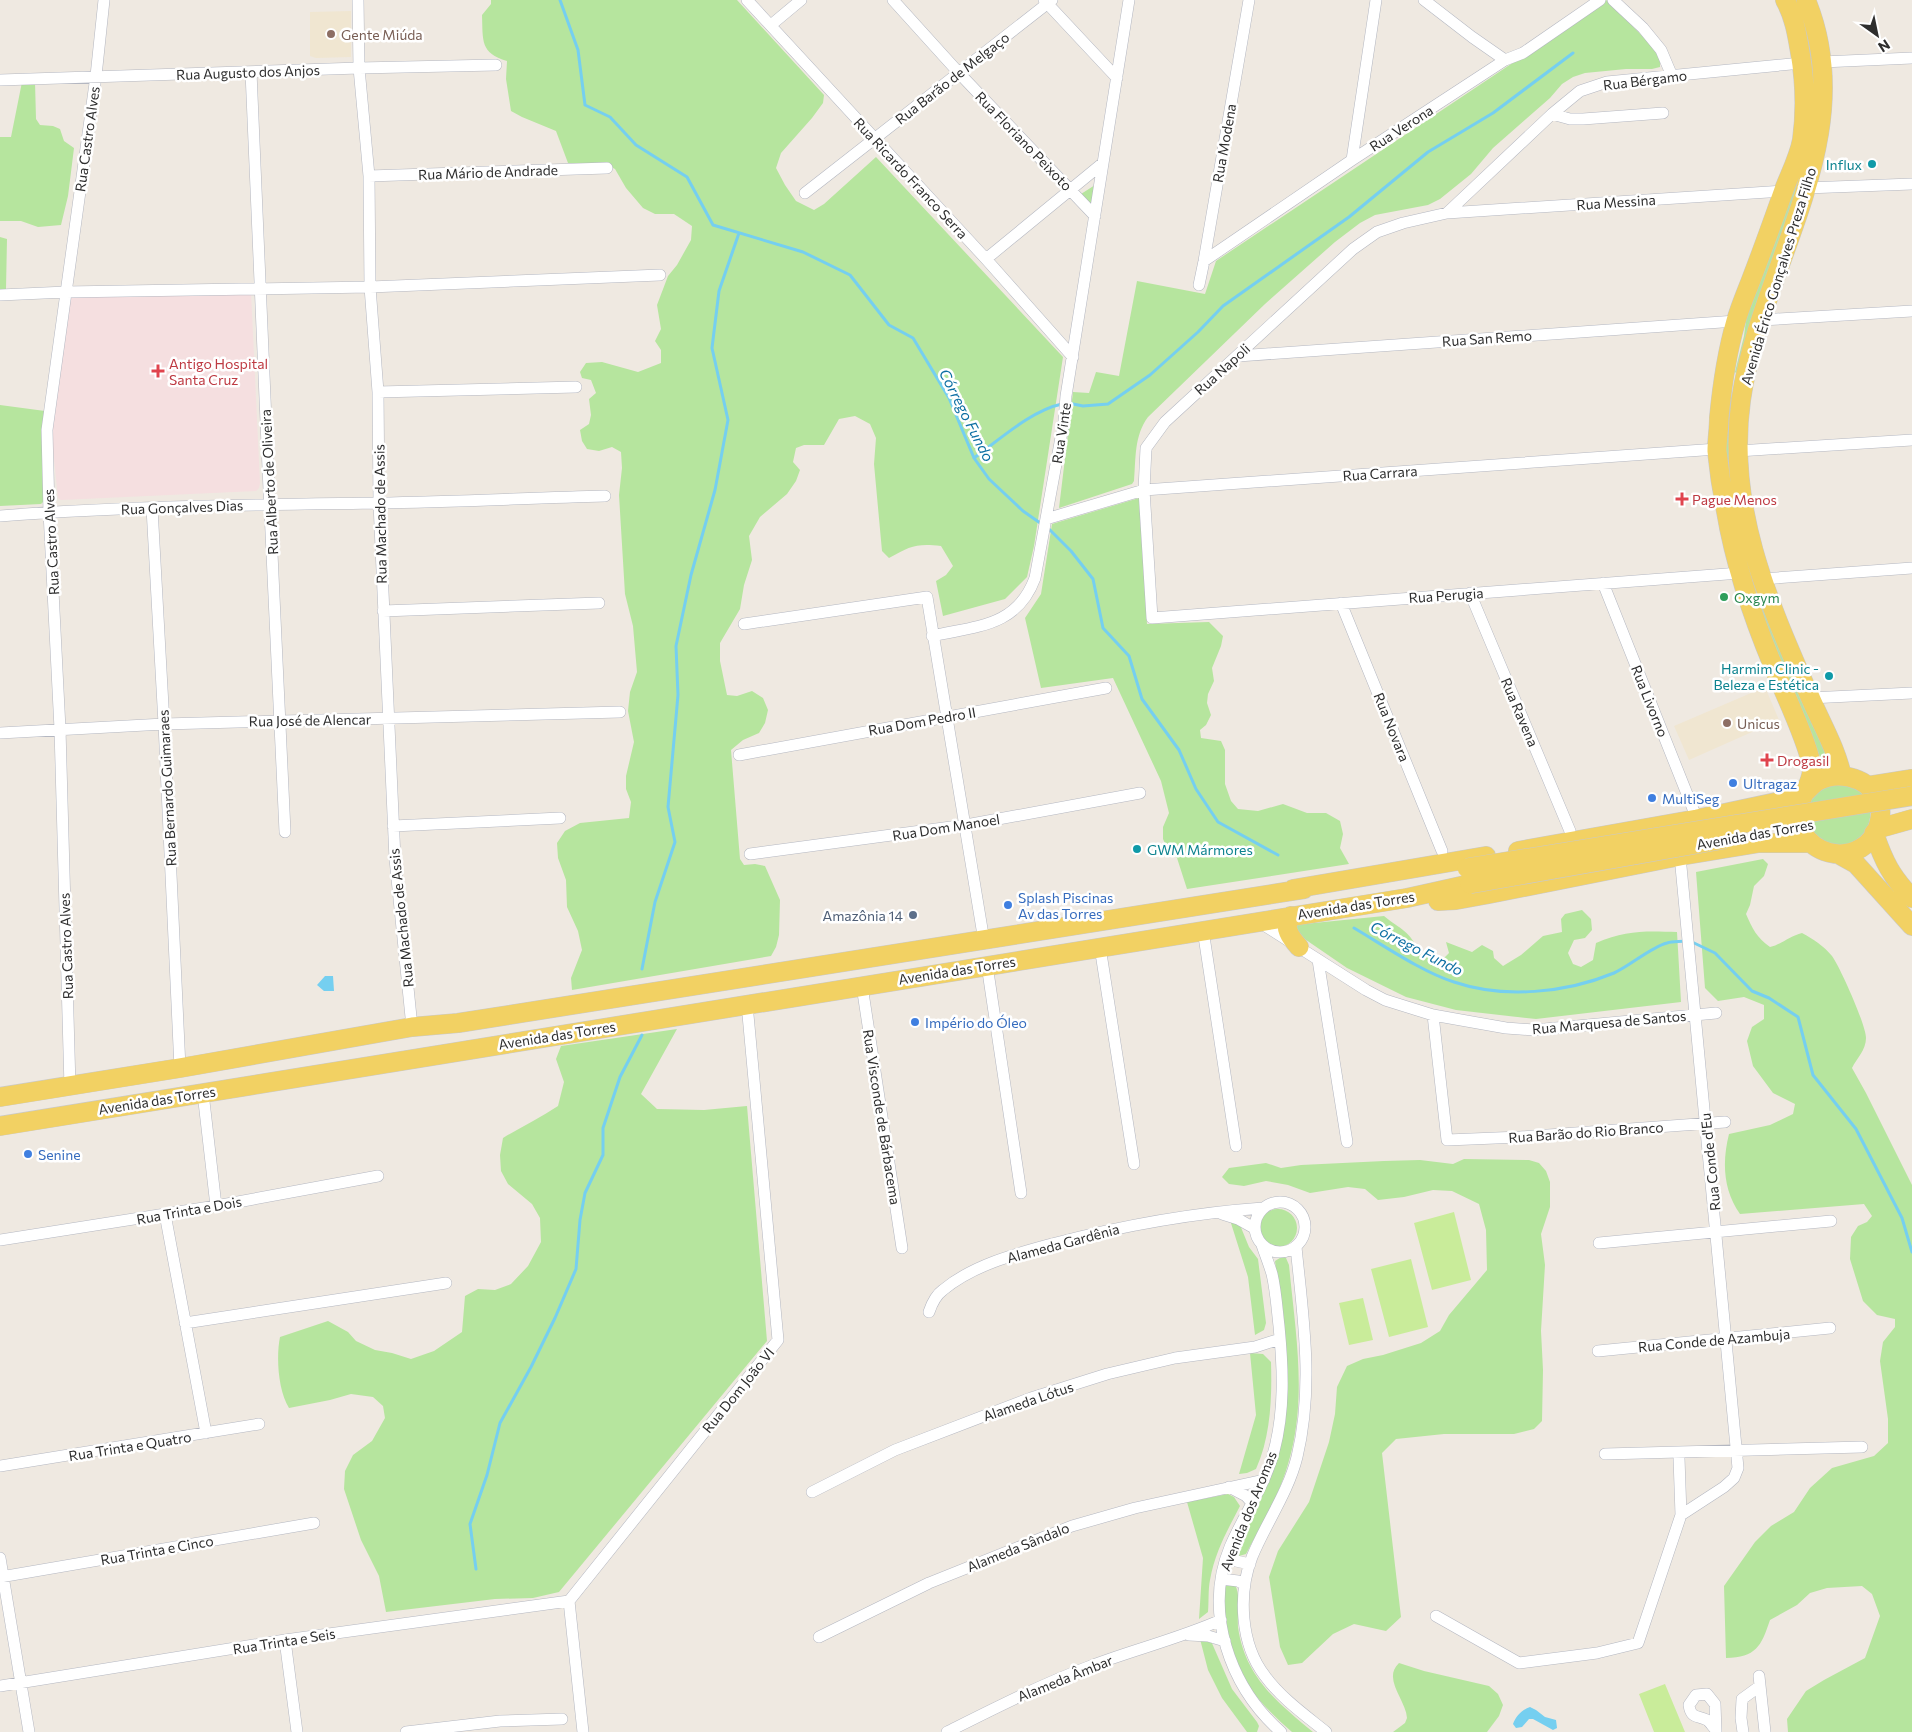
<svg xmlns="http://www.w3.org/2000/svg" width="1912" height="1732" font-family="Commissioner,sans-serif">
<rect width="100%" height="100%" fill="#efe9e1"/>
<path fill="#f0e6d1" d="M351 11V57L316 58 310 56V12Z
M1765 687 1779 720 1689 760 1674 726Z"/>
<path fill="#f5dfe0" d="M251 292 260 483 259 488 256 491 61 500 58 498 51 430 69 313 68 300 71 297Z"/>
<path fill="#b6e59e" d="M491 0H737L824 95 823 103 812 118 781 153 776 168 785 185 796 201 814 210 824 204 876 157 1063 357 1034 546 1027 577 1005 599 943 616 936 581 946 575 953 566 941 546C917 543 910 546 889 558L882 551 874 464 876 438 870 424 855 416 839 419 824 445H804L796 448 793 462 800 470 796 481 787 494 760 517 749 536 752 560 744 585 740 609 720 643V661L727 695 737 696 752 691 763 698 768 710 765 723 759 733 743 740 731 750 740 859 744 865 755 864 765 866 780 900 779 935 776 947 771 956 572 990 571 978 582 950 578 931 567 907 566 880 558 858 557 843 565 831 580 823 629 818 631 802 626 789V776L634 742 628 711 630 692 637 672 633 626 625 594 619 495 622 468 621 452 612 447 599 451 587 449 582 441 580 430 589 424 591 415 589 399 596 393 591 380 582 378 580 372 586 363 602 362 638 372 661 363V350L655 341 661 329 657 305 668 276 677 265 691 240 692 226 674 214H655L643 208 626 188 615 169 605 164 586 165 568 163 556 131 522 117 511 111 506 79 507 61C480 53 483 41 482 15L491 4Z
M1607 0 1658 52 1660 62V67L1652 69H1626L1585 73 1573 77 1562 84 1550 98 1493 148 1471 174 1440 199 1428 205 1375 215 1360 223 1335 242 1265 304 1148 417C1134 436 1136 458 1134 481L1132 484 1059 508 1073 392 1089 393 1096 372 1119 376 1137 281 1205 294 1216 261Z
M1790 0H1801L1813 41 1814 137 1737 374 1735 372 1744 336 1747 312 1803 150Z
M22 82H35L36 119 40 125 53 126 60 129 64 141 74 148 68 196 61 225 38 227 21 221H0V137H11Z
M1095 185 1093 206 1081 194Z
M0 237 7 239 6 289H0Z
M1730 396 1734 399 1735 472 1838 770 1825 769 1746 575 1725 449Z
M0 405 45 411 44 501 41 504 0 506Z
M1139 498 1147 624 1209 622 1223 636 1221 646 1212 668 1214 681 1208 694 1207 703 1211 715 1206 725 1200 730 1201 738 1221 741 1225 750V784L1231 801 1238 809 1258 811 1283 804 1307 813H1326L1340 821 1343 834 1340 848 1349 864 1187 889 1177 858 1169 852 1163 839V827L1169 813 1161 781 1113 678 1041 688 1025 618 1041 594 1052 524Z
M1836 781C1843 784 1852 786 1859 790 1875 799 1873 827 1860 838 1855 844 1842 846 1835 849L1808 833 1806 798Z
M1763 859 1768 864 1764 876 1754 886 1750 905 1746 914C1752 928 1757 938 1770 947 1782 944 1790 936 1802 933 1813 939 1824 946 1832 956 1840 967 1866 1025 1866 1038 1866 1050 1857 1058 1852 1068L1866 1093 1912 1185V1732H1788L1787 1719 1806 1691 1824 1680 1865 1658 1880 1616 1872 1594 1862 1586 1827 1588 1810 1593 1797 1605 1770 1620C1761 1647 1756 1657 1726 1658L1724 1586 1755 1542 1771 1526 1794 1512 1810 1488 1832 1468 1874 1456 1888 1443V1419L1880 1361 1883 1342 1895 1327V1319L1877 1315 1863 1301 1850 1259 1851 1237 1858 1226 1867 1222 1872 1216 1864 1204 1740 1214C1723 1190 1722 1162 1729 1134L1770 1125 1793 1114 1795 1104 1773 1093 1753 1066 1747 1041 1752 1027 1764 1019V1005L1744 997 1718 1001 1705 988 1696 872Z
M1582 910 1591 919 1592 930 1585 938 1574 940 1568 953 1573 964 1581 967 1593 960 1596 943C1626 930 1645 931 1677 932L1681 1002 1536 1019 1456 1010 1406 997 1347 968 1293 931 1294 925 1384 916C1401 930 1410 930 1419 953L1430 954 1443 959 1449 953 1446 942 1472 952 1482 945 1493 951 1494 958 1503 966 1521 955 1543 936 1562 932 1561 919 1565 914Z
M677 1029 641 1094 657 1109 704 1110 747 1106 767 1341 559 1592 533 1598 495 1599 386 1612 379 1576 361 1540 344 1489 345 1471 353 1455 372 1441 385 1418 383 1406 373 1397 351 1394 330 1400 289 1408C278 1390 276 1357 280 1337L328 1321 348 1332 356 1341 375 1350 392 1353 411 1359 434 1351 462 1332 465 1296 478 1289 495 1290 511 1284 528 1266 541 1242 540 1218 532 1204 508 1184 501 1171 500 1155 503 1138C521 1127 540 1118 558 1106L564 1082 556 1059 561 1046Z
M1464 1159 1529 1160 1539 1163 1546 1171 1550 1182V1207L1541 1234 1545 1265 1541 1331 1543 1370 1542 1421 1534 1429 1514 1434H1444L1396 1439 1382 1453 1401 1617 1386 1631 1354 1624 1333 1634 1302 1663 1288 1665 1280 1647 1269 1577 1278 1551 1309 1502 1329 1442 1335 1414 1337 1387 1347 1366 1363 1359 1383 1355 1421 1343 1440 1331 1449 1315 1487 1270 1486 1230 1479 1204 1452 1191 1433 1190 1404 1197 1378 1200 1365 1189 1348 1187 1310 1193 1288 1185 1266 1181 1244 1186 1229 1184 1222 1177 1229 1168 1266 1163 1281 1168 1301 1165 1384 1161 1420 1160 1453 1164Z
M1259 1228a19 19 0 1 1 38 0a19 19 0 1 1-38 0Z
M1230 1220 1240 1225 1249 1247 1258 1259 1266 1323 1264 1330 1255 1335 1248 1277Z
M1283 1256 1286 1258 1289 1265C1297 1349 1312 1420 1274 1501 1266 1519 1255 1536 1246 1554L1239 1556 1235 1551 1236 1546 1256 1511 1276 1461 1286 1351 1275 1261Z
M1250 1353 1263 1354 1271 1362C1272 1397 1271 1436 1256 1469L1247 1473 1239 1474 1256 1415Z
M1228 1494 1234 1497 1240 1506C1227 1531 1215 1552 1210 1580 1208 1590 1209 1601 1208 1612L1199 1619 1203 1558 1187 1502Z
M1227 1585H1235C1241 1595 1237 1615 1238 1627 1245 1677 1277 1702 1313 1732H1292C1279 1721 1267 1709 1256 1696 1232 1666 1221 1625 1225 1587Z
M1200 1639 1211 1641 1232 1689 1257 1722 1259 1726 1257 1732H1247L1222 1698 1208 1670Z
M1399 1663 1424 1671 1489 1686 1498 1694 1503 1705 1499 1716 1487 1732H1393L1405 1723 1407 1718C1406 1700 1382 1679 1399 1663Z"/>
<path fill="#c9ec9a" d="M1454 1212 1471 1280 1432 1290 1414 1223Z
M1411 1259 1428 1327 1389 1337 1371 1269Z
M1363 1298 1373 1340 1349 1345 1339 1303Z
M1665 1684 1685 1732H1654L1639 1694Z"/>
<path fill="#75cff0" d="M325 976H333L334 991H324L317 985Z
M1530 1707 1536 1710 1545 1717 1556 1720 1557 1728 1553 1730 1533 1719H1529L1522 1727 1516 1728 1513 1724C1516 1716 1522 1710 1530 1707Z"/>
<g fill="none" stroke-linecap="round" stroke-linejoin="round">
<path stroke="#75cff0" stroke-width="3" d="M560 0 578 50 585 105 610 117 636 145 687 177 713 225 803 252 850 275 889 325 913 338 949 398 974 458 989 479 1023 511 1043 525
M1068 403 1083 406 1108 404 1150 375 1198 332 1223 306 1349 217 1428 152 1493 113 1573 53
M974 458C999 440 1032 410 1062 404
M1048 528 1071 551 1093 579 1103 628 1129 656 1142 699 1179 750 1196 789 1218 822 1278 855
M1354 928C1383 945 1422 972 1454 982 1504 999 1566 993 1614 973 1630 966 1651 947 1667 943 1673 941 1680 942 1686 941
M1692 942 1715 953 1752 991 1769 998 1798 1017 1813 1075 1856 1129 1902 1218 1912 1252
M642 969 655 902 675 842 668 807 678 695 676 646 691 575 715 490 728 420 712 348 719 291 739 233
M476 1569 470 1524 487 1475 500 1423 531 1367 555 1318 576 1269 580 1220 585 1193 603 1155V1128L620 1077 642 1035"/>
<defs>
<path id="minor" d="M358 0 359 68 369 176 370 287 378 392 379 503 395 859 412 1027
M747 0 986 259 1073 357
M893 0 959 73 1095 216
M1044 0 1117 78
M1424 0 1472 37 1505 60
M1613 0 1643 28 1661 50 1672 76
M771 25 801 0
M1822 62 1912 58
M251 72C260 325 274 579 285 832
M0 80 359 68 496 65
M1552 114 1570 119H1583L1663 113
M1352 160 1376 0
M369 176 607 168
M1806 188 1912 184
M805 193 1052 0
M1447 213 1552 114 1580 91 1607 82 1802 63
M986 259 1103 163
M1204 261 1352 160 1505 60 1523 53 1600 0
M1199 285 1204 261 1249 0
M0 295 66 292 370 287 660 275
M1761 320 1912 311
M1238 356 1736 321
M378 392 576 387
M1738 451 1912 440
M152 508 164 724 180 1068
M0 516C126 506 252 505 378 503 453 502 529 498 605 496
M1046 519 1144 490 1717 449
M1740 573 1152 618 1144 490 1146 448 1165 422 1353 249 1377 232 1403 223 1447 213 1784 191
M1762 579 1912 568
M1603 583 1697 819
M1470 593 1570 831
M1341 603 1442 851
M383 611 599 603
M744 624 927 597 984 941
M932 636C976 626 1017 627 1035 578L1064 421 1066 396 1129 0
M1810 698 1912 693
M0 733 164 724 620 712
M739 755 1106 688
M393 826 560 818
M750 854 966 825 1140 793
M1680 856 1738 1468 1734 1478 1724 1487 1681 1515
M1259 922 1366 990 1385 1000 1433 1015 1506 1028 1534 1030 1716 1013
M1203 930 1236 1146
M1100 947 1134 1164
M1318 960 1347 1142
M987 965 1021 1193
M862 986 902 1248
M1433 1015 1447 1140 1520 1137 1725 1122
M70 1087 60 729 49 512 47 430 96 76 104 0
M203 1093 216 1206
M1255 1227a25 25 0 1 1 50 0a25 25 0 1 1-50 0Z
M165 1214 206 1433
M1222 1214 1238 1219 1254 1228
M0 1240 216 1206 378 1176
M1599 1243 1831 1221
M1262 1245C1265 1254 1269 1264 1272 1274 1276 1291 1277 1309 1279 1326 1283 1368 1285 1410 1274 1451 1265 1486 1244 1514 1230 1547 1203 1612 1230 1687 1281 1732
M1296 1247C1303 1317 1314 1386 1297 1457 1288 1493 1266 1523 1252 1557 1238 1593 1240 1644 1265 1676 1281 1698 1305 1715 1326 1732
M929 1312C932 1303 936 1295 943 1290 973 1265 1015 1254 1052 1244 1121 1226 1192 1213 1263 1208
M185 1323 446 1283
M1598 1351 1830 1328
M1605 1454 1862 1447
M0 1466 259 1424
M1229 1487 1246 1496 1253 1504
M812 1492 895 1450 1031 1398 1107 1374 1175 1358 1255 1347 1280 1339
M1227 1556 1236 1561 1250 1564
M0 1558 29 1732
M0 1577 314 1523
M1221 1579 1238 1581 1244 1584
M1436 1616 1519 1663 1597 1653 1638 1643 1681 1515 1679 1458
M1189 1635 1208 1636 1225 1641
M819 1637 929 1583 1072 1526 1135 1508 1264 1480
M285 1640 297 1732
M1759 1676 1765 1732
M0 1686 285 1640 569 1601
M1716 1730C1713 1727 1710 1722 1707 1720 1697 1715 1691 1719 1689 1705L1696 1695 1707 1694 1715 1704 1716 1732
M406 1732 500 1721 562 1719
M583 1732 569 1601 778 1340 747 1004
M947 1732C993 1709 1040 1685 1088 1667 1132 1650 1178 1639 1221 1620
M1743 1732 1741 1718 1742 1699 1760 1686"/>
<path id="primary" d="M1806 0C1863 138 1760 266 1741 400 1726 507 1768 601 1810 697 1821 723 1836 748 1842 776
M1868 786 1912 779
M1877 829 1912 819
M1874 833C1884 862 1891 876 1912 898
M1518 851 1697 819 1791 799C1794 798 1798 798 1801 796 1807 792 1811 785 1818 781 1836 771 1865 776 1876 796 1886 813 1878 838 1861 848 1841 860 1815 853 1803 833 1789 809 1806 797 1811 776 1813 769 1811 762 1809 755 1800 725 1786 697 1774 668 1753 618 1735 565 1726 511 1722 491 1719 471 1717 451 1717 440 1719 429 1719 418 1722 386 1727 352 1736 321 1740 307 1746 293 1751 280 1763 249 1774 218 1785 187 1791 172 1799 156 1802 140 1806 111 1805 81 1800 52 1797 34 1794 16 1785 0
M1838 854 1856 864 1912 926
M1293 889 1486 856
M1438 901 1456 900 1489 894 1680 856 1759 843H1811
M1291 916C1282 927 1291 938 1299 947
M0 1097 180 1068 412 1027 458 1023 1304 889
M0 1126 1407 898 1470 884"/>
</defs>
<use href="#minor" stroke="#b4b7c1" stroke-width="12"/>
<use href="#primary" stroke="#c9c9c9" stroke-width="20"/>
<use href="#minor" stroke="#fff" stroke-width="11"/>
<use href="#primary" stroke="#f2d163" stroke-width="19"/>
<defs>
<path id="primary-bridge" d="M1467 868 1912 796
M1470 884 1725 839"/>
</defs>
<use href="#primary-bridge" stroke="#c9c9c9" stroke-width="20" stroke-linecap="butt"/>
<use href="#primary-bridge" stroke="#f2d163" stroke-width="19"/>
</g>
<g fill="#8d6e63" stroke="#fff" stroke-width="2">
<circle cx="331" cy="34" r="5"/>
<circle cx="1727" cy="723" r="5"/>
</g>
<g fill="#0f9aa8" stroke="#fff" stroke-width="2">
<circle cx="1872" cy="164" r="5"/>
<circle cx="1829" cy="676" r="5"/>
<circle cx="1137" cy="849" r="5"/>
</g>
<g fill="#e0444e" stroke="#fff" stroke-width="2">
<path d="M155.5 363.5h5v5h5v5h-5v5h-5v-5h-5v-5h5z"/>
<path d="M1679.5 491.5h5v5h5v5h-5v5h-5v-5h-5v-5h5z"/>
<path d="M1764.5 752.5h5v5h5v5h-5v5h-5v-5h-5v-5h5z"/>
</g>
<circle fill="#2e9e5b" stroke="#fff" stroke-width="2" cx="1724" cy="597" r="5"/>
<g fill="#3f7fe0" stroke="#fff" stroke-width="2">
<circle cx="1733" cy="783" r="5"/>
<circle cx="1652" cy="798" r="5"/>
<circle cx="1008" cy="905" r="5"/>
<circle cx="915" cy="1022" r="5"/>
<circle cx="28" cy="1154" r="5"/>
</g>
<circle fill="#5c6f8a" stroke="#fff" stroke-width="2" cx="913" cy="915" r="5"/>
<g text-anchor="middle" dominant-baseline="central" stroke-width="5" stroke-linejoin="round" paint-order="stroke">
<g font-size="14" fill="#785e54" stroke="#fff" text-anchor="start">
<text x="341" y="34">Gente Miúda</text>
<text x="1737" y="723">Unicus</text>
</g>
<g font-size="14" fill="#2e2e2e" stroke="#fff">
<text transform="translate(248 72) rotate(-2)">Rua Augusto dos Anjos</text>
<text transform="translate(952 78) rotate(-38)">Rua Barão de Melgaço</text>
<text transform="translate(1645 80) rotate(-7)">Rua Bérgamo</text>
<text transform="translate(1401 128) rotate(-33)">Rua Verona</text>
<text transform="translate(87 139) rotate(-82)">Rua Castro Alves</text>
<text transform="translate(1024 141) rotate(46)">Rua Floriano Peixoto</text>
<text transform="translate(1224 143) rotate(-80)">Rua Modena</text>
<text transform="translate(488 172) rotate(-2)">Rua Mário de Andrade</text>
<text transform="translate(911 178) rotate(47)">Rua Ricardo Franco Serra</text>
<text transform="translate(1616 202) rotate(-4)">Rua Messina</text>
<text transform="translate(1778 276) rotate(-73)">Avenida Érico Gonçalves Preza Filho</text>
<text transform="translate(1487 338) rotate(-4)">Rua San Remo</text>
<text transform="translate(1222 369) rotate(-42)">Rua Napoli</text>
<text transform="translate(1061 433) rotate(-81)">Rua Vinte</text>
<text transform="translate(1380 473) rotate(-4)">Rua Carrara</text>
<text transform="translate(269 482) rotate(-93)">Rua Alberto de Oliveira</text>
<text transform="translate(182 507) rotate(-2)">Rua Gonçalves Dias</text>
<text transform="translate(380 514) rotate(-91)">Rua Machado de Assis</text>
<text transform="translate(51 542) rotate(-93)">Rua Castro Alves</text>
<text transform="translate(1446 595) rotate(-4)">Rua Perugia</text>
<text transform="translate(1650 701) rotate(68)">Rua Livorno</text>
<text transform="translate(1520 712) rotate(67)">Rua Ravena</text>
<text transform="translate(310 720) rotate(-1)">Rua José de Alencar</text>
<text transform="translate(922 721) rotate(-10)">Rua Dom Pedro II</text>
<text transform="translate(1392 727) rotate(68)">Rua Novara</text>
<text transform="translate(167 788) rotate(-93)">Rua Bernardo Guimaraes</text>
<text transform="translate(946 827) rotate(-9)">Rua Dom Manoel</text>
<text transform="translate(1755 834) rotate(-10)">Avenida das Torres</text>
<text transform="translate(1356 905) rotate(-9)">Avenida das Torres</text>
<text transform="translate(401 918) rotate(-96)">Rua Machado de Assis</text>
<text transform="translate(66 946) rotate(-92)">Rua Castro Alves</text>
<text transform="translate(957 970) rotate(-9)">Avenida das Torres</text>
<text transform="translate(1609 1022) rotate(-5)">Rua Marquesa de Santos</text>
<text transform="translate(557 1035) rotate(-9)">Avenida das Torres</text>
<text transform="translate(157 1100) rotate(-9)">Avenida das Torres</text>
<text transform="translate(882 1117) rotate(81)">Rua Visconde de Bárbacema</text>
<text transform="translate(1586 1132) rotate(-4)">Rua Barão do Rio Branco</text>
<text transform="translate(1710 1162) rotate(-96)">Rua Conde d'Eu</text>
<text transform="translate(189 1210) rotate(-10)">Rua Trinta e Dois</text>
<text transform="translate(1063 1243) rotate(-15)">Alameda Gardênia</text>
<text transform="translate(1714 1340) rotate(-5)">Rua Conde de Azambuja</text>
<text transform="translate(738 1390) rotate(-51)">Rua Dom João VI</text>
<text transform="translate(1028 1401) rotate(-19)">Alameda Lótus</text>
<text transform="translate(130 1446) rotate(-9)">Rua Trinta e Quatro</text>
<text transform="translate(1248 1511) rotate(-68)">Avenida dos Aromas</text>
<text transform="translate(1018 1547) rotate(-22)">Alameda Sândalo</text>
<text transform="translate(157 1550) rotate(-10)">Rua Trinta e Cinco</text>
<text transform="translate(284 1641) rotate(-9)">Rua Trinta e Seis</text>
<text transform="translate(1065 1678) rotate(-22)">Alameda Âmbar</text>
</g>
<g font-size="14" fill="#0d838f" stroke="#fff" text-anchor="end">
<text x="1862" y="164">Influx</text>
<text x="1819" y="668">Harmim Clinic -<tspan x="1819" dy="16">Beleza e Estética</tspan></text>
<text x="1147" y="849" text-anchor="start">GWM Mármores</text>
</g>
<g font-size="14" fill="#be3a42" stroke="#fff" text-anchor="start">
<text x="169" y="363">Antigo Hospital<tspan x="169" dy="16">Santa Cruz</tspan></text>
<text x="1692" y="499">Pague Menos</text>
<text x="1777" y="760">Drogasil</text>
</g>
<g font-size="14" fill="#27864d" stroke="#fff" text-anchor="start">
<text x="1734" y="597">Oxgym</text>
</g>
<g font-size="14" fill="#366cbe" stroke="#fff" text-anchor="start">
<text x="1743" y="783">Ultragaz</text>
<text x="1662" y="798">MultiSeg</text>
<text x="1018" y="897">Splash Piscinas<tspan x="1018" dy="16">Av das Torres</tspan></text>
<text x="925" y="1022">Império do Óleo</text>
<text x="38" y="1154">Senine</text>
</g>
<g font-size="14" fill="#4e5e75" stroke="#fff" text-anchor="end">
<text x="903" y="915">Amazônia 14</text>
</g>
<g font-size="15" font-style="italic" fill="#0d6fa3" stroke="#fff">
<text transform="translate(967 415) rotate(63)">Córrego Fundo</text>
<text transform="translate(1417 948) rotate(27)">Córrego Fundo</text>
</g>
</g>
<g transform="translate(1877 35) rotate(147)" stroke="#ffffff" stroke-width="4" paint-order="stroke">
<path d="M0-4L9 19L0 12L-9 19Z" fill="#2e2e2e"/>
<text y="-8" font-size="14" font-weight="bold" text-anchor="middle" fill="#2e2e2e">N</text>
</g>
</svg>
